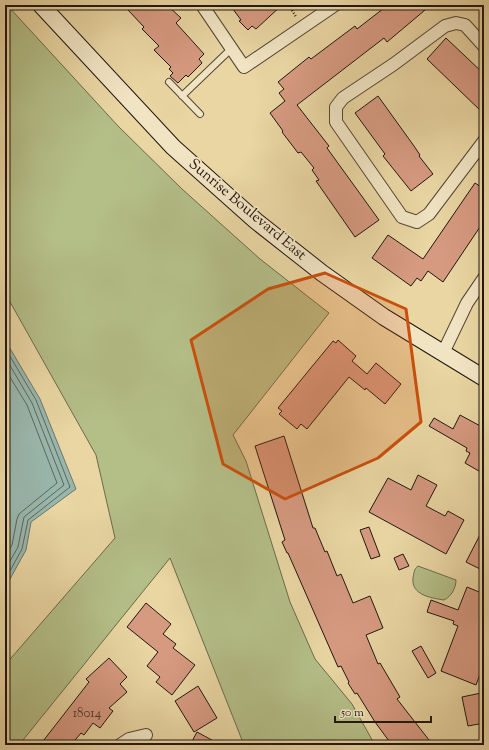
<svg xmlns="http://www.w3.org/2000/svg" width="489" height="750" font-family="'Sorts Mill Goudy',serif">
<rect width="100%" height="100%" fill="#e9d6a3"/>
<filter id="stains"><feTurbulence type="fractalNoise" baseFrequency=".005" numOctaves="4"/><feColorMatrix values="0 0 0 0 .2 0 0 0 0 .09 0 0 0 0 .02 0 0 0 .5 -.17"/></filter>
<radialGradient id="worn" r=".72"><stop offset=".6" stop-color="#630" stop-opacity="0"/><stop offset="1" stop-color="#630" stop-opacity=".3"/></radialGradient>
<path fill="#b4be87" stroke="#6a6a4c" d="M5 5H7L118 126 182 189 260 259 329 313 233 435 246 461 290 602 315 659 352 704 375 745H244L170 558 19 745H5V665L115 538 96 455 5 293Z
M418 566 456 580C456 588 451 597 444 600 431 598 411 595 413 578 414 573 414 569 418 566Z"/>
<path fill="#99b7ad" stroke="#69776e" d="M5 340 40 399 76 489 31 522 26 550 5 588Z"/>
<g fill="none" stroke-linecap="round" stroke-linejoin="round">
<path stroke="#5d665e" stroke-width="1" d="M5 348 36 400 70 487 28 520 22 549 5 580
M5 357 32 403 64 485 24 517 18 547 5 570
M5 369 27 405 57 483 19 514 17 519 12 545 5 557"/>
</g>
<path fill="#d69a81" stroke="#211610" d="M133 5H167L181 18 176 23 204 54 199 59 202 63 188 77 186 75 178 83 170 76 173 73 169 69 171 67 154 50 159 46 142 29 144 27 128 10Z
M230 5H282L256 29 252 26 248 30 239 21 241 20Z
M388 5H431L387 42 384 38 297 105 329 146 327 148 379 220 355 237 316 181 319 180 312 170 314 168 301 152 298 153 282 132 283 131 270 113 285 101 279 93 284 89 278 82 309 57 311 59 355 26 357 29Z
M446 38 484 74V114L427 59Z
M378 96 414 146 420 155 419 156 433 174 411 191 383 156 385 154 355 113Z
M475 183 484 189V221L443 282 428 271 421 281 417 278 411 286 372 258 388 235 423 259Z
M338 340 356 356 352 361 367 374 376 363 401 384 385 404 366 388 365 390 349 377 307 429 301 424 297 429 279 414 282 411 278 408 333 341 336 343Z
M460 415 484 428V474L465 463 470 453 466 451 467 448 429 426 434 418 453 429Z
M284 436 313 528H315L325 552 327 551 337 576 341 574 353 603 370 596 383 628 366 635 378 664 380 663 400 697 397 699 429 740 423 745H392L375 722 357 693 355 694 348 683 349 682 341 666 338 667 288 553H287L282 542 285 540 255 446Z
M418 475 437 485 426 506 445 516 448 511 464 520 446 554 369 512 388 478 411 490Z
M369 527 380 556 371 559 360 530Z
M484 527V571L466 562Z
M403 554 409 566 399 570 394 558Z
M467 587 484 594V663L476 685 441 671 458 626 453 624 454 621 427 612 431 600 458 610Z
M146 603 171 624 163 634 176 644 173 648 195 665 172 695 156 682 160 677 147 666 158 652 127 627Z
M421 646 436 673 428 678 412 651Z
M109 658 127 677 120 684 127 692 109 708 113 711 100 728 93 723 84 735 81 733 71 745H40L89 682 86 679Z
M198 686 217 718 194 732 175 701Z
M481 693 484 709V723L468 726 462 697Z
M197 732 221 745H190Z"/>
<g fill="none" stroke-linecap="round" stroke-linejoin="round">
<defs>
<path id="lane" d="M169 82 200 114
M182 96 231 49"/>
<path id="street" d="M202 5 244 67 335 5
M484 46 465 25 456 23 445 26 394 64 343 98 336 107V122L402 217 417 222 429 214 484 141
M443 353 467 303 484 278
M120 745 129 739 146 735"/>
<path id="secondary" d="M41 5 173 147 256 221 322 273 384 317 484 378"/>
</defs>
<use href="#lane" stroke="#534635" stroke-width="8"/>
<use href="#street" stroke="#534635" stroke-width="14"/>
<use href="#secondary" stroke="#211610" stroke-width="18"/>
<path stroke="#211610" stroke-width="2.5" stroke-dasharray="1 2" stroke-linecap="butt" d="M289 5 296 17"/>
<use href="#lane" stroke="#f1e4c3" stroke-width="6"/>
<use href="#street" stroke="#f1e4c3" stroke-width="12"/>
<use href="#secondary" stroke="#f1e4c3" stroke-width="16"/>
</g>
<path fill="#ca4f0d" fill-opacity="0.2" stroke="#ca4f0d" stroke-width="3" stroke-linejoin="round" d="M325 273 406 309 421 422 378 458 285 499 223 464 191 340 268 289Z"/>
<g text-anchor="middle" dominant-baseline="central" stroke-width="3.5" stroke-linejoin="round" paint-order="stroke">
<g font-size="13" fill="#4e372c">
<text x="87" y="714">18014</text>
</g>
<g font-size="15" fill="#211610" stroke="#f1e4c3">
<text transform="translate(247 210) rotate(40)">Sunrise Boulevard East</text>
</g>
</g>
<rect width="489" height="750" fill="none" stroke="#e9d6a3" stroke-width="20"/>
<rect x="6" y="6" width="477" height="738" fill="none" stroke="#211610" stroke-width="2"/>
<rect x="10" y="10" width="469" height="730" fill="none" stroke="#211610"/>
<path d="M335 716v6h96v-6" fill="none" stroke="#211610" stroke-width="2"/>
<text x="341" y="716" font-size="12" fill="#211610" stroke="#f1e4c3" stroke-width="3" paint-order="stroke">50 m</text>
<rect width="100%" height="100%" filter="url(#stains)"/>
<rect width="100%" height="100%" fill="url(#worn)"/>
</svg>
